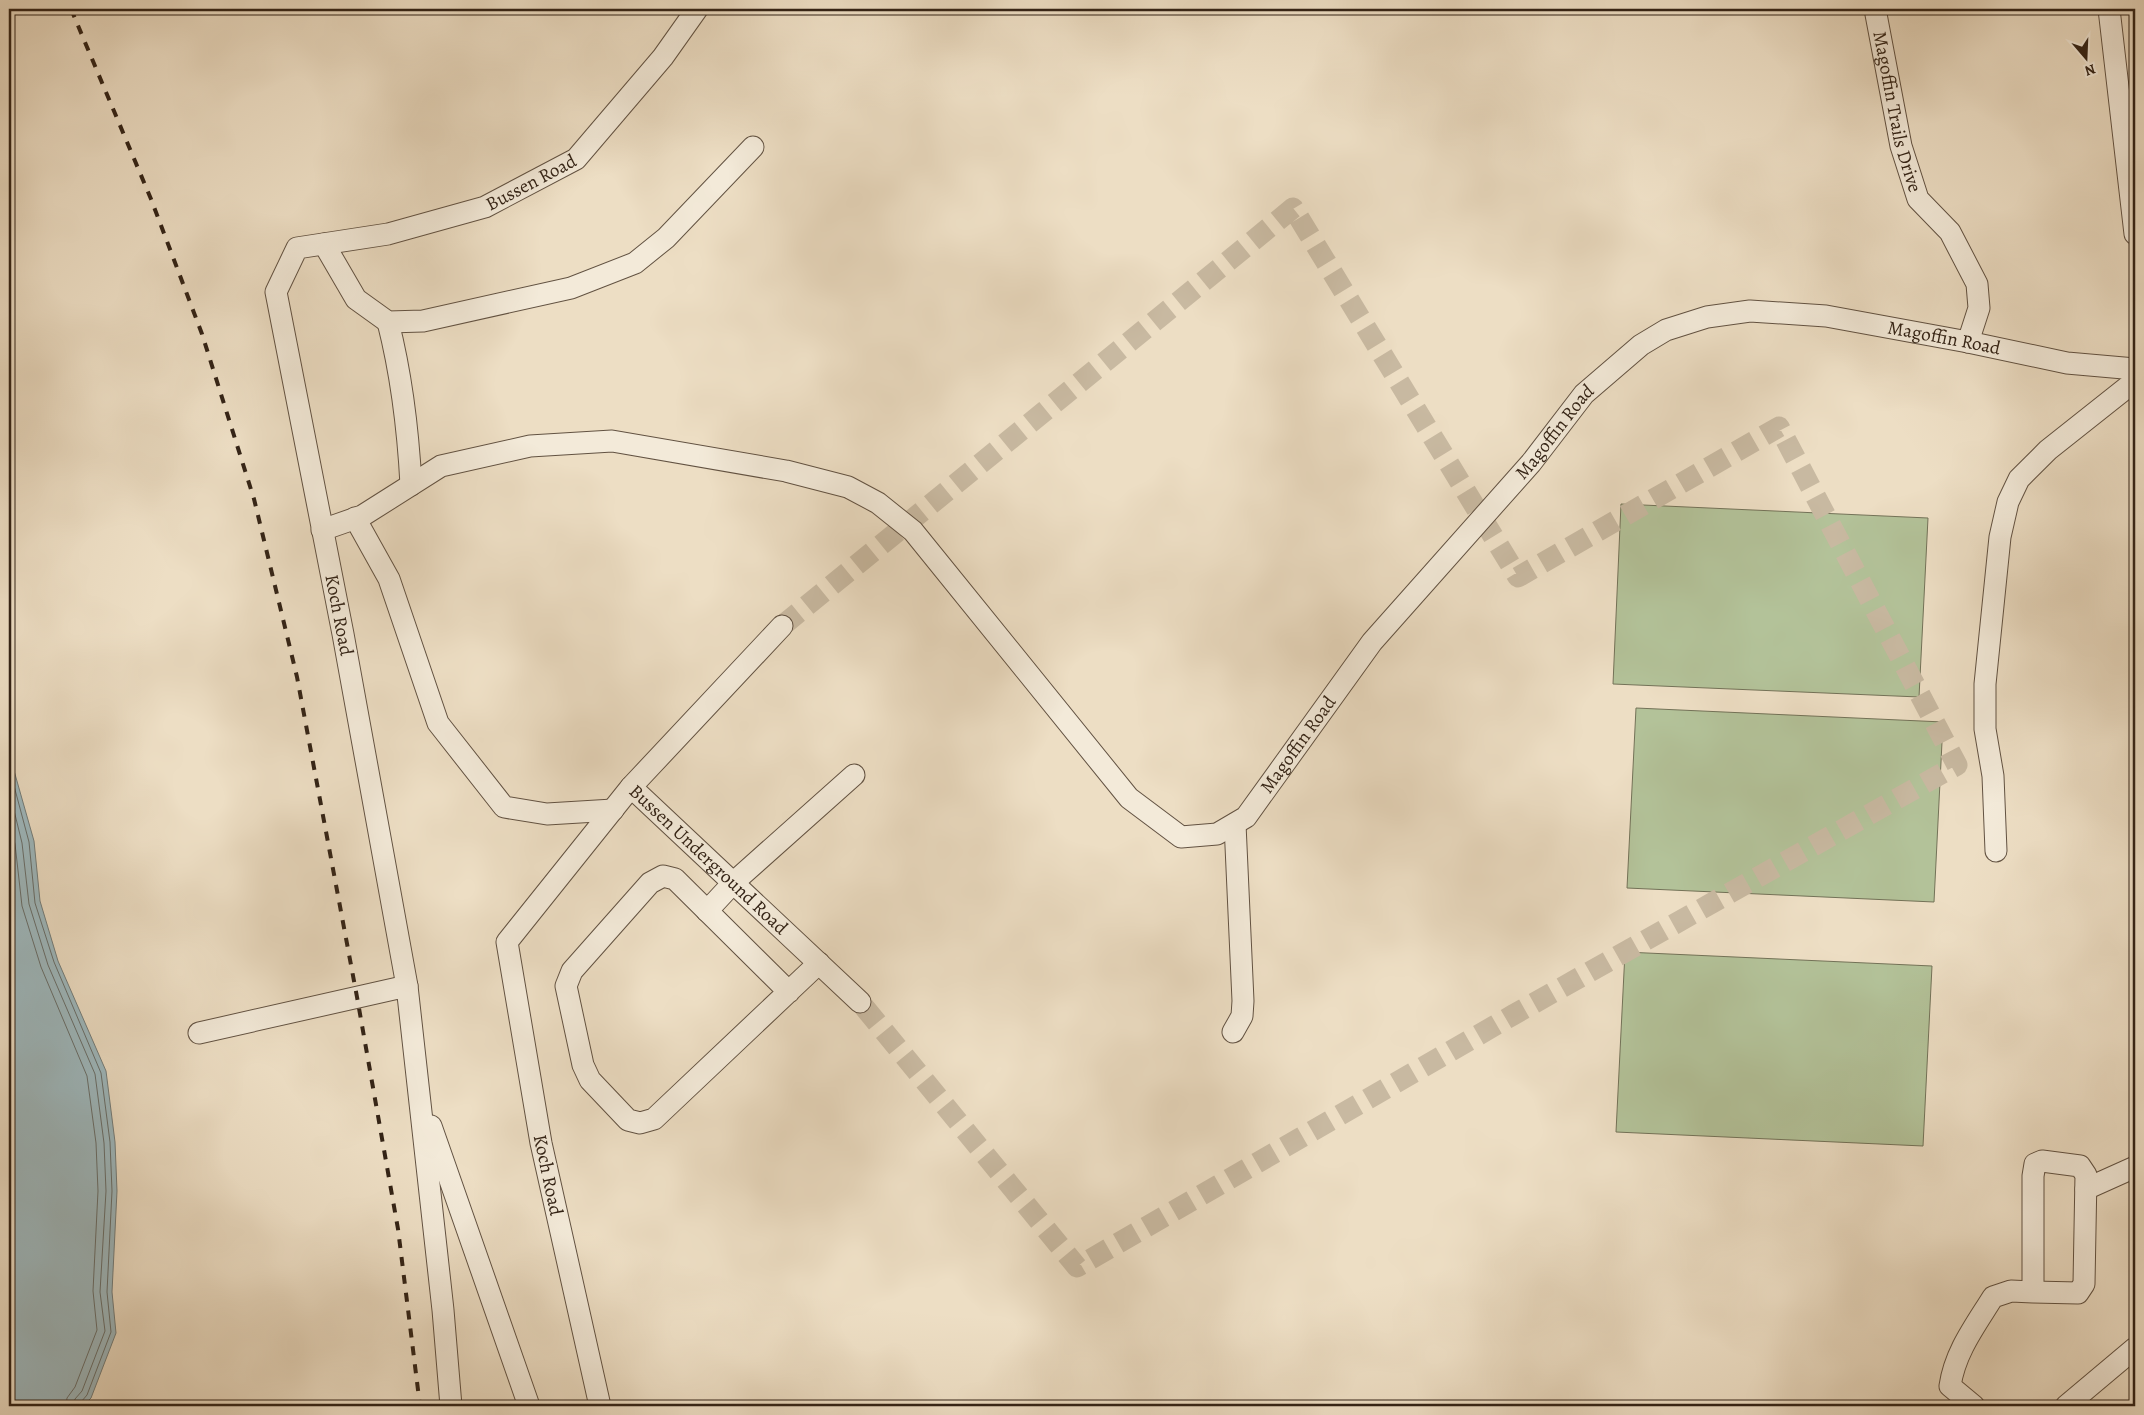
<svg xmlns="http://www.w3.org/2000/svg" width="2144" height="1415" font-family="Alegreya,serif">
<rect width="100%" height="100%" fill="#eddec4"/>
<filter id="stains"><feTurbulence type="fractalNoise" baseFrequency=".004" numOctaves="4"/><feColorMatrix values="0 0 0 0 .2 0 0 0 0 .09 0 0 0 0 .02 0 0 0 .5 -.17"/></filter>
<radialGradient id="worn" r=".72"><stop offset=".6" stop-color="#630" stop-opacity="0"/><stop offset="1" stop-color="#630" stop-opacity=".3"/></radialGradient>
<path fill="#b3c299" stroke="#737258" d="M1621 504 1928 518 1919 697 1613 684Z
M1636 708 1943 722 1934 902 1627 888Z
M1625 952 1932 966 1923 1146 1616 1132Z"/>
<path fill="#9eb9bf" stroke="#737d7b" d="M9 753 34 841 40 901 58 961 106 1071 115 1142 117 1191 112 1292 116 1333 91 1398 83 1406H9Z"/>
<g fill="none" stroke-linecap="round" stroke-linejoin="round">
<path stroke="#686e6a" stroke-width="1" d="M9 767 29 842 35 903 54 962 101 1073 110 1142 112 1191 107 1292 111 1332 87 1395 81 1402 80 1406
M9 790 22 843 29 904 48 965 95 1074 104 1143 106 1191 100 1292 105 1331 82 1391 75 1399 73 1406
M9 820 15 844 22 906 41 967 87 1076 96 1143 98 1191 93 1291 97 1330 75 1387 67 1398 66 1406"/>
<path stroke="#c8b9a1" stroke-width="21" stroke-dasharray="21 11" stroke-linecap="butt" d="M782 626 1293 208 1518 577 1779 427 1957 765 1513 1015 1077 1267 860 1002"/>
<defs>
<g id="minor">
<path id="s1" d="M1875 9 1901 146 1918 199 1950 232 1977 284 1979 308 1968 342"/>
<path d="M2109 9 2135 234"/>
<path d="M324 244 356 299 388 322 423 321 571 288 635 263 666 238 753 147"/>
<path d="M388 322C402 377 408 428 411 485"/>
<path d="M355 518 389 579 438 723 504 807 547 814 613 810"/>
<path id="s2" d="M322 530 362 516 441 466 530 446 612 441 786 471 848 487 878 503 913 531 1129 798 1181 837 1217 834 1246 817 1372 642 1531 463 1584 394 1641 345 1666 330 1707 317 1750 311 1826 316 1968 342 2067 363 2135 369"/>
<path id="s3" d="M631 787 860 1002"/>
<path d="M1996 851 1993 776 1985 729V684L2000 537 2008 502 2019 479 2048 450 2135 381"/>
<path d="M707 911 734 882 854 775"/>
<path id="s4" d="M407 986 343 634 276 292 297 248 388 234 485 207 576 159 663 57 697 9"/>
<path d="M789 992 675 879 663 876 650 883 572 971 566 986 583 1065 590 1080 628 1120 640 1123 654 1119 819 963"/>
<path d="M1233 1032 1242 1016 1243 1001 1235 824"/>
<path d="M199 1033 407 986 443 1310 451 1406"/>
<path d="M431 1126 529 1406"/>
<path d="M2086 1189 2135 1167"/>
<path d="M600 1406 541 1143 507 942 631 787 782 626"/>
<path d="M1974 1406 1950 1386C1955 1352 1975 1326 1993 1297L2011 1291 2033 1292V1176L2035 1164 2042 1161 2080 1166 2086 1175 2084 1284 2078 1293 2033 1292"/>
<path d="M2066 1406 2135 1348"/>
</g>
</defs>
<use href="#minor" stroke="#625242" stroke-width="23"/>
<use href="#minor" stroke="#f3ead9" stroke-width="21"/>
<path stroke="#332316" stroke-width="4" stroke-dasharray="9 9" stroke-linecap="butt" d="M71 9 151 199 202 334 254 499 297 677 357 997 398 1229 420 1406"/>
</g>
<g text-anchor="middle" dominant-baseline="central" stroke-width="5" stroke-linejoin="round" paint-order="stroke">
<g font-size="19" fill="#332316" stroke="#f3ead9">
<text stroke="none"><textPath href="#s1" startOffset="105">Magoffin Trails Drive</textPath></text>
<text stroke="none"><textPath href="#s4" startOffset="1000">Bussen Road</textPath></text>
<text stroke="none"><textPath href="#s2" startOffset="2036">Magoffin Road</textPath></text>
<text stroke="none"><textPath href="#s2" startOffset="1601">Magoffin Road</textPath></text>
<text transform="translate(339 615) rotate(79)">Koch Road</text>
<text stroke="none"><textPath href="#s2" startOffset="1196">Magoffin Road</textPath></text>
<text stroke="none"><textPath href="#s3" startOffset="106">Bussen Underground Road</textPath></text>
<text transform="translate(548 1175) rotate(78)">Koch Road</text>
</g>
</g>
<rect width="2144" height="1415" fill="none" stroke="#eddec4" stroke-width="30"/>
<rect x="10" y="10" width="2124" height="1395" fill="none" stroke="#332316" stroke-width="2.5"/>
<rect x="15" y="15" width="2114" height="1385" fill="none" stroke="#332316"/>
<g transform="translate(2086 58) rotate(161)" stroke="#f3ead9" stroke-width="4" paint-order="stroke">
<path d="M0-4L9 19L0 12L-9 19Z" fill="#332316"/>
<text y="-8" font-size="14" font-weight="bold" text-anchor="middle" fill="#332316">N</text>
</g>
<rect width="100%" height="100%" filter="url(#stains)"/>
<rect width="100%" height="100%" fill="url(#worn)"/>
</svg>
